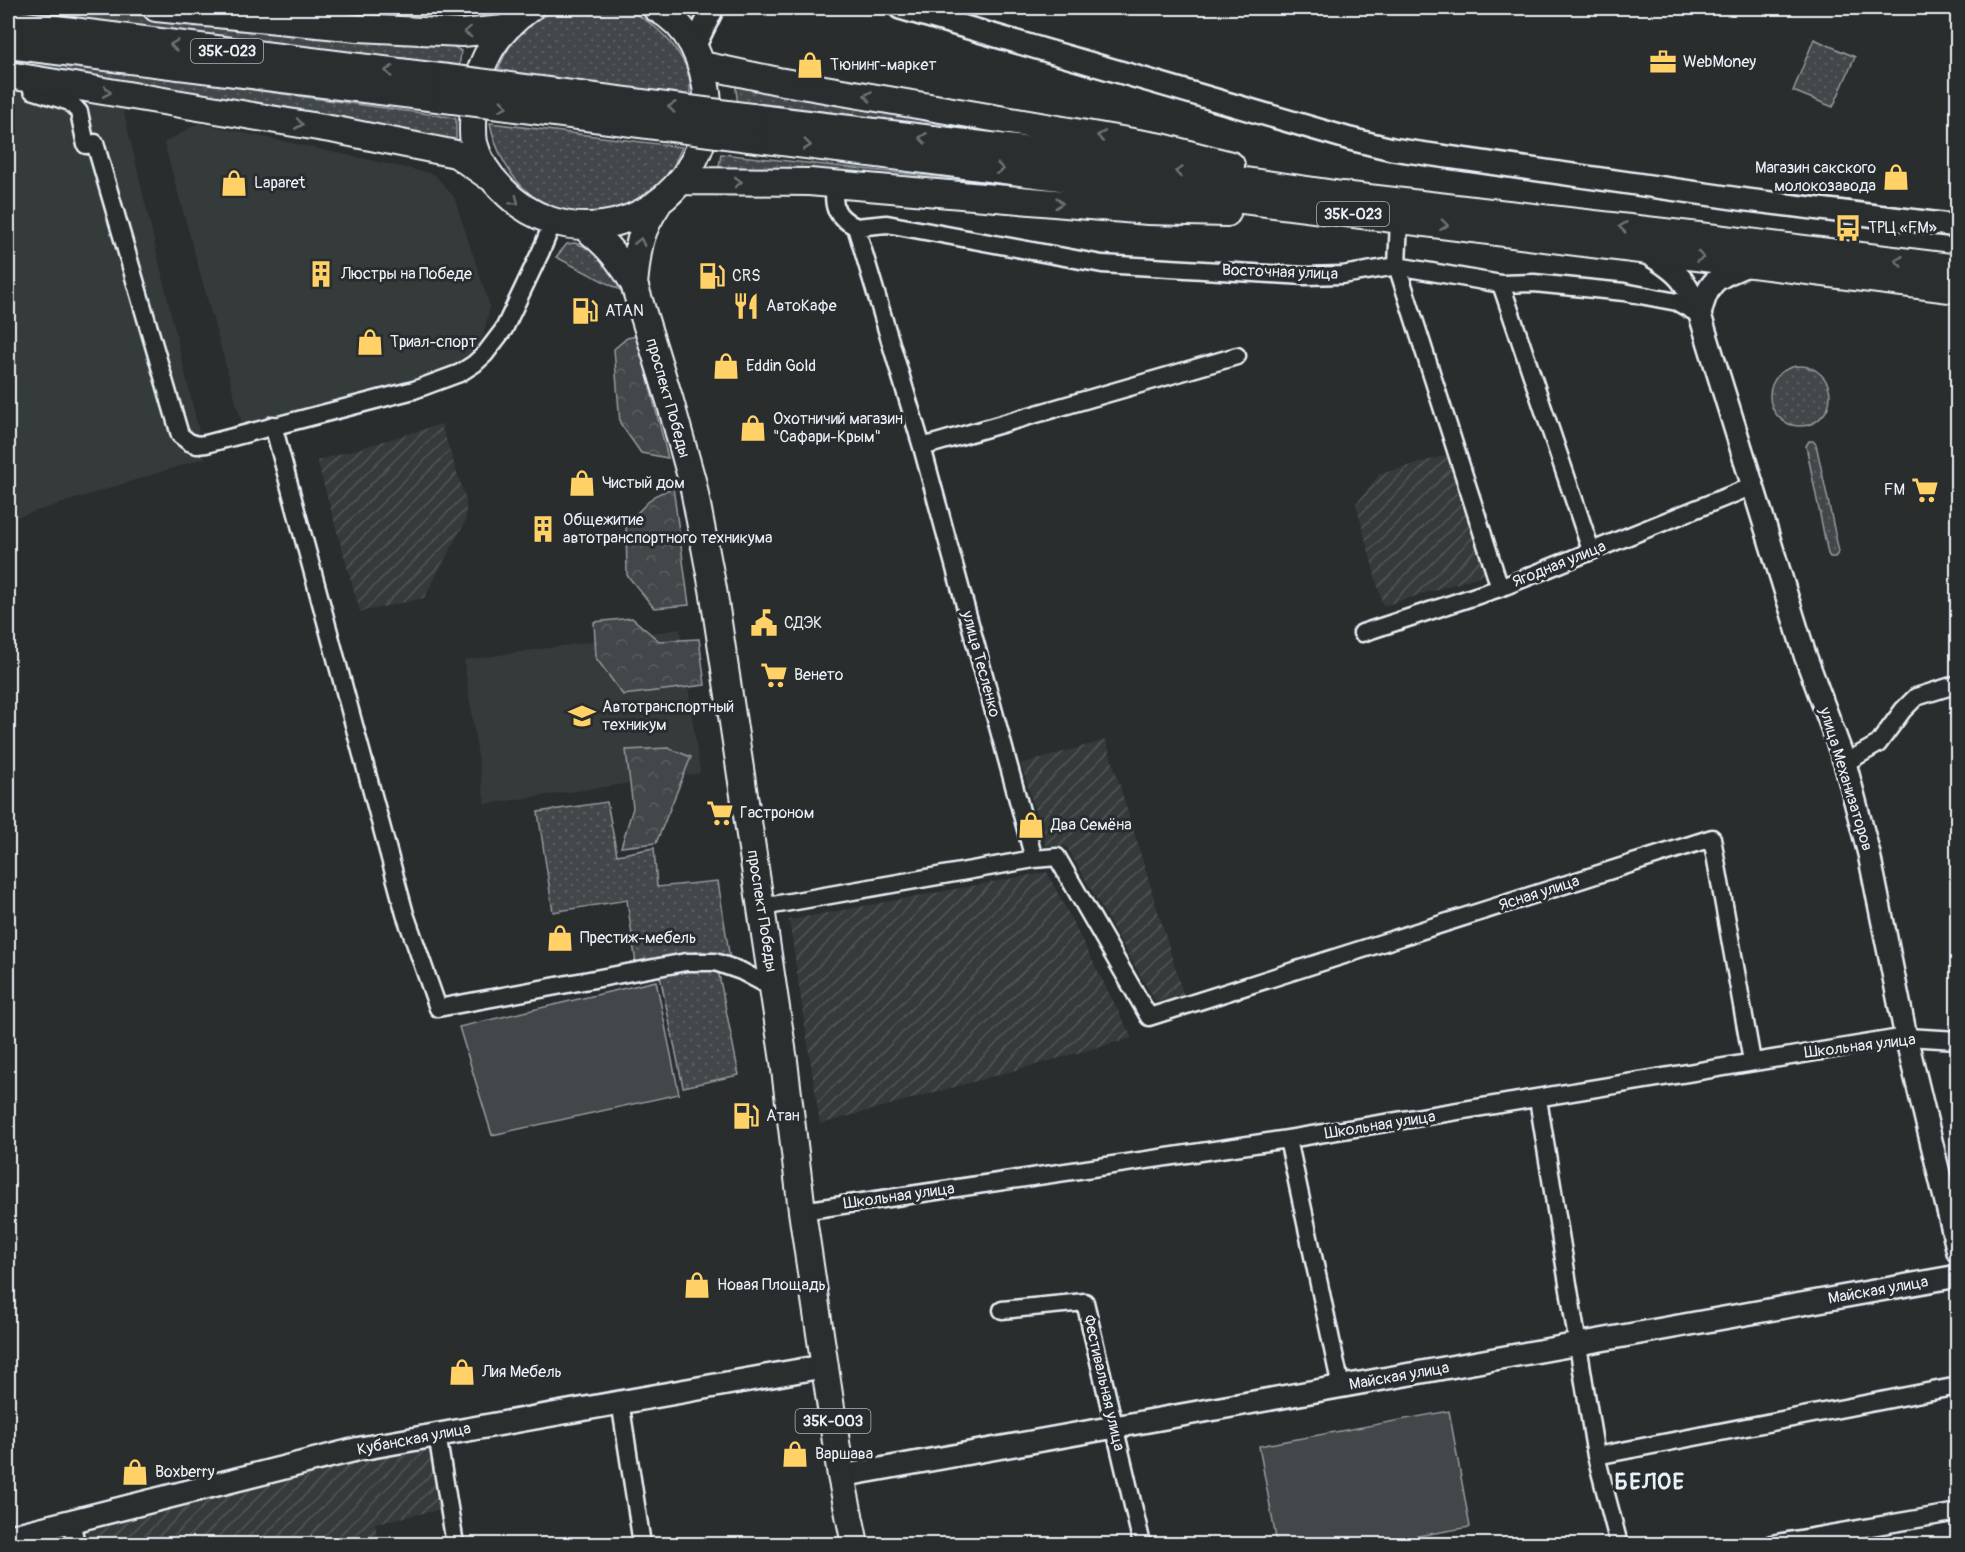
<svg xmlns="http://www.w3.org/2000/svg" width="1965" height="1552" font-family="Pangolin,sans-serif">
<defs>
<pattern id="industrial-furrows" width="10" height="10" patternUnits="userSpaceOnUse" patternTransform="scale(1.5)"><rect width="10" height="10" fill="#363a3b"/><path d="M-1 1l2-2M0 10L10 0M9 11l2-2" fill="none" stroke="#535758"/></pattern>
<pattern id="grass-dots" width="8" height="8" patternUnits="userSpaceOnUse" patternTransform="scale(1.5)"><rect width="8" height="8" fill="#424648"/><path d="M2 2h.1M6 6h.1" fill="none" stroke="#5d6163" stroke-width="1.8" stroke-linecap="round"/></pattern>
<pattern id="forest-crowns" width="20" height="18" patternUnits="userSpaceOnUse" patternTransform="scale(1.5)"><rect width="20" height="18" fill="#424648"/><path d="M2 6a3 3 0 1 1 6 0M12 15a3 3 0 1 1 6 0" fill="none" stroke="#5d6163"/></pattern>
</defs>
<rect width="100%" height="100%" fill="#2a2d2e"/>
<filter id="ink" filterUnits="userSpaceOnUse"><feTurbulence type="fractalNoise" baseFrequency=".0167" numOctaves="2"/><feDisplacementMap in="SourceGraphic" scale="12" xChannelSelector="R" yChannelSelector="G"/><feConvolveMatrix kernelMatrix="1 2 1 2 8 2 1 2 1" color-interpolation-filters="sRGB"/></filter>
<g filter="url(#ink)">
<path fill="#363a3b" d="M8 81 122 105 205 458 8 520Z
M198 123 434 174 454 197 490 307 483 336 468 360 443 375 243 427 164 143Z
M680 629 700 773 485 804 464 660Z"/>
<path fill="url(#industrial-furrows)" d="M441 424 466 500V520L424 598 360 612 317 461Z
M1457 452 1490 573 1383 606 1356 504 1380 474Z
M1106 740 1185 1000 1155 1001 1066 846H1046L1021 764Z
M1047 872 1132 1038 820 1124 789 920Z
M432 1446 444 1509 375 1523 379 1544H89L87 1532 363 1461Z"/>
<path fill="url(#grass-dots)" stroke="#959ca0" stroke-width="1.5" d="M8 8H36L437 37 461 51 459 71 8 16Z
M566 8C583 8 602 5 618 8 648 13 687 52 690 82 691 88 689 95 689 101L496 77C508 38 528 19 566 8Z
M1814 39 1855 57 1833 107 1793 91Z
M8 56 450 117 456 119V146L8 66Z
M735 81 1158 159 738 106Z
M490 123 682 147C676 160 672 173 662 183 647 200 636 204 615 210 551 230 502 183 490 123Z
M721 154 1127 197 718 173Z
M575 243 601 253 623 276 620 290 556 257 567 244Z
M1770 396a30 30 0 1 1 60 0a30 30 0 1 1-60 0Z
M1809 441H1813L1816 444 1839 552 1835 557H1830L1828 554 1806 446Z
M607 802 617 855 654 848 657 887 718 881 730 960 701 951 636 964 627 900 553 912 538 812Z
M717 965 739 1075 683 1087 660 976Z"/>
<path fill="url(#forest-crowns)" stroke="#959ca0" stroke-width="1.5" d="M637 336 668 458 641 453 620 423 614 349 627 338Z
M673 487 689 605 654 608 627 575 626 524 654 496Z
M632 618 659 641 699 639 705 685 623 695 596 658 594 622Z
M668 748 691 757 656 843 621 847 633 808 626 750Z"/>
<path fill="#424648" stroke="#959ca0" stroke-width="1.5" d="M656 981 679 1094 492 1135 459 1027Z
M1449 1411 1470 1527 1372 1544H1277L1259 1446Z"/>
<g fill="none" stroke-linecap="round" stroke-linejoin="round">
<defs>
<path id="minor" d="M32 90 70 102 79 112 86 145 95 143 180 435 189 442 197 445 206 444 414 390 460 373 474 364 485 354 504 329 541 251 553 222
M835 184C832 207 835 216 856 227L922 447 1034 859 1057 857 1149 1017 1712 838 1752 1061
M1399 220 1397 266 1500 588
M856 227 887 224 1102 264 1305 276 1342 275 1397 266 1501 284 1534 283 1624 292 1677 302 1700 315
M1501 284 1591 550
M273 425 405 914 438 1008 686 962H715L741 971 773 988
M922 447 1237 356
M1362 633 1500 588 1753 486
M1845 763 1878 744 1903 710 1916 697 1958 684
M762 907 1034 859
M1538 1099 1596 1456 1619 1544
M1288 1139 1341 1387
M802 1211 1288 1139 1906 1037 1958 1040
M1002 1310 1085 1302 1142 1544
M620 1401 642 1544
M437 1434 455 1544
M1596 1456 1958 1386
M71 1520 76 1544
M1771 1544 1958 1512"/>
<path id="tertiary" d="M900 8 1350 139 1392 149 1747 200 1958 226
M695 45 713 8
M1647 253C1679 272 1686 280 1700 315L1805 655 1845 763 1869 854 1906 1037 1958 1252
M1700 315C1708 278 1717 278 1750 264
M841 1476 1958 1276"/>
<path id="secondary" d="M8 1537 358 1449 825 1366"/>
<path id="primary" d="M156 8 358 28 462 33 504 29
M530 8C495 33 477 62 474 106 473 118 472 131 474 143 478 160 490 177 502 189 558 249 653 233 692 164 702 145 709 124 708 103 705 64 692 27 656 8
M8 23 447 78
M8 45 445 99
M702 65 778 81 1162 147 1231 165
M8 75 336 130 456 154 488 176
M751 117 1049 153 1342 195 1716 238 1958 268
M749 138 1958 290
M680 181 809 182 1148 211 1227 213
M584 227C606 243 621 260 634 284L670 401 693 484 713 589 784 1061 802 1211 841 1476 855 1544
M634 284C638 249 638 234 658 204"/>
</defs>
<use href="#minor" stroke="#e8f1f8" stroke-width="21"/>
<use href="#tertiary" stroke="#e8f1f8" stroke-width="26"/>
<use href="#secondary" stroke="#e8f1f8" stroke-width="27"/>
<use href="#primary" stroke="#e8f1f8" stroke-width="30"/>
<use href="#minor" stroke="#2a2d2e" stroke-width="16"/>
<use href="#tertiary" stroke="#2a2d2e" stroke-width="21"/>
<use href="#secondary" stroke="#2a2d2e" stroke-width="22"/>
<use href="#primary" stroke="#2a2d2e" stroke-width="26"/>
<defs>
<path id="primary-bridge" d="M447 78 751 117
M445 99 749 138"/>
</defs>
<use href="#primary-bridge" stroke="#e8f1f8" stroke-width="30" stroke-linecap="butt"/>
<use href="#primary-bridge" stroke="#2a2d2e" stroke-width="26"/>
</g>
<defs><path id="oneway-chevron" d="M-2-3.5L2.5 0L-2 3.5" fill="none" stroke-width="1.6" stroke-linecap="round" stroke-linejoin="round" transform="scale(1.5)"/></defs>
<g stroke="#6c7275">
<use href="#oneway-chevron" transform="translate(468 32) rotate(177)"/>
<use href="#oneway-chevron" transform="translate(174 45) rotate(-173)"/>
<use href="#oneway-chevron" transform="translate(389 71) rotate(-173)"/>
<use href="#oneway-chevron" transform="translate(107 92) rotate(10)"/>
<use href="#oneway-chevron" transform="translate(868 96) rotate(-170)"/>
<use href="#oneway-chevron" transform="translate(503 106) rotate(7)"/>
<use href="#oneway-chevron" transform="translate(672 107) rotate(-173)"/>
<use href="#oneway-chevron" transform="translate(299 124) rotate(10)"/>
<use href="#oneway-chevron" transform="translate(1101 136) rotate(-170)"/>
<use href="#oneway-chevron" transform="translate(923 138) rotate(-173)"/>
<use href="#oneway-chevron" transform="translate(807 145) rotate(7)"/>
<use href="#oneway-chevron" transform="translate(1000 169) rotate(7)"/>
<use href="#oneway-chevron" transform="translate(1179 172) rotate(-172)"/>
<use href="#oneway-chevron" transform="translate(738 182)"/>
<use href="#oneway-chevron" transform="translate(515 201) rotate(37)"/>
<use href="#oneway-chevron" transform="translate(1059 203) rotate(5)"/>
<use href="#oneway-chevron" transform="translate(1444 225) rotate(7)"/>
<use href="#oneway-chevron" transform="translate(1623 227) rotate(-173)"/>
<use href="#oneway-chevron" transform="translate(640 242) rotate(-77)"/>
<use href="#oneway-chevron" transform="translate(1700 257) rotate(8)"/>
<use href="#oneway-chevron" transform="translate(1899 261) rotate(-173)"/>
</g>
</g>
<defs>
<symbol id="office-bare" viewBox="-9 -9 18 18"><path d="M-6-3h4V-5.5h4V-3h4V5H-6ZM-1-4.5V-3h2v-1.5ZM-6 0V1H6V0Z" fill="#ffd166" stroke="#2a2d2e" stroke-width="2.5" paint-order="stroke"/></symbol>
<symbol id="shop-bare" viewBox="-9 -9 18 18"><path d="M-5-2.5h2.3a2.7 3.5 0 0 1 5.4 0H5L5.5 6h-11ZM-1.5-2.5h3a1.5 2.3 0 0 0-3 0Z" fill="#ffd166" stroke="#2a2d2e" stroke-width="2.5" paint-order="stroke"/></symbol>
<symbol id="bus-bare" viewBox="-9 -9 18 18"><path d="M-5-6H5V4H4V6H2V4H-2V6H-4V4H-5ZM-3.5-4V0h7V-4ZM-3.5 1.2v1.5H-2V1.2ZM2 1.2v1.5H3.5V1.2Z" fill="#ffd166" stroke="#2a2d2e" stroke-width="2.5" paint-order="stroke"/></symbol>
<symbol id="building-bare" viewBox="-9 -9 18 18"><path d="M-4-6H4V6H1V3H-1V6H-4ZM-2.5-4.3h1.7v1.8h-1.7ZM.8-4.3h1.7v1.8H.8ZM-2.5-1h1.7V.8h-1.7ZM.8-1h1.7V.8H.8Z" fill="#ffd166" stroke="#2a2d2e" stroke-width="2.5" paint-order="stroke"/></symbol>
<symbol id="fuel-bare" viewBox="-9 -9 18 18"><path d="M-5.5-6h7V0h2V4h1.3V-2.5L3-4.5l.8-.8L6-3V5H2.5V1h-1V6h-7ZM-4.2-4.7v3.2H.2V-4.7Z" fill="#ffd166" stroke="#2a2d2e" stroke-width="2.5" paint-order="stroke"/></symbol>
<symbol id="restaurant-bare" viewBox="-9 -9 18 18"><path d="M-5-6h1v4h1v-4h1v4h1v-4h1v5L-1.5 .5V6h-2V.5L-5-1ZM5-6V6H3V1.5H1.5Q1.5-4 5-6Z" fill="#ffd166" stroke="#2a2d2e" stroke-width="2.5" paint-order="stroke"/></symbol>
<symbol id="supermarket-bare" viewBox="-9 -9 18 18"><path d="M-6-5.5h2.5l.6 2H6L4.5 2H-2.5L-4.4-4H-6ZM-1.5 3.2a1.3 1.3 0 1 0 .1 0ZM3 3.2a1.3 1.3 0 1 0 .1 0Z" fill="#ffd166" stroke="#2a2d2e" stroke-width="2.5" paint-order="stroke"/></symbol>
<symbol id="civic-bare" viewBox="-9 -9 18 18"><path d="M-.6-6.5H3V-4.5H.6V-3L4-1V1h2V6H-6V1h2V-1L-.6-3ZM-1.2 2.5V6h2.4V2.5Z" fill="#ffd166" stroke="#2a2d2e" stroke-width="2.5" paint-order="stroke"/></symbol>
<symbol id="university-bare" viewBox="-9 -9 18 18"><path d="M0-5L7-2L0 1L-7-2ZM-4 1L0 2.5L4 1V4Q0 6-4 4Z" fill="#ffd166" stroke="#2a2d2e" stroke-width="2.5" paint-order="stroke"/></symbol>
</defs>
<g fill-rule="evenodd">
<use href="#office-bare" x="1644" y="43" width="38" height="38"/>
<use href="#shop-bare" x="791" y="46" width="38" height="38"/>
<use href="#shop-bare" x="1877" y="158" width="38" height="38"/>
<use href="#shop-bare" x="215" y="164" width="38" height="38"/>
<use href="#bus-bare" x="1829" y="209" width="38" height="38"/>
<use href="#building-bare" x="302" y="255" width="38" height="38"/>
<use href="#fuel-bare" x="693" y="257" width="38" height="38"/>
<use href="#restaurant-bare" x="727" y="287" width="38" height="38"/>
<use href="#fuel-bare" x="566" y="292" width="38" height="38"/>
<use href="#shop-bare" x="351" y="323" width="38" height="38"/>
<use href="#shop-bare" x="707" y="347" width="38" height="38"/>
<use href="#shop-bare" x="734" y="409" width="38" height="38"/>
<use href="#shop-bare" x="563" y="464" width="38" height="38"/>
<use href="#supermarket-bare" x="1906" y="471" width="38" height="38"/>
<use href="#building-bare" x="524" y="510" width="38" height="38"/>
<use href="#civic-bare" x="745" y="604" width="38" height="38"/>
<use href="#supermarket-bare" x="755" y="656" width="38" height="38"/>
<use href="#university-bare" x="563" y="697" width="38" height="38"/>
<use href="#supermarket-bare" x="701" y="794" width="38" height="38"/>
<use href="#shop-bare" x="1012" y="806" width="38" height="38"/>
<use href="#shop-bare" x="541" y="919" width="38" height="38"/>
<use href="#fuel-bare" x="727" y="1097" width="38" height="38"/>
<use href="#shop-bare" x="678" y="1266" width="38" height="38"/>
<use href="#shop-bare" x="443" y="1353" width="38" height="38"/>
<use href="#shop-bare" x="776" y="1435" width="38" height="38"/>
<use href="#shop-bare" x="116" y="1453" width="38" height="38"/>
</g>
<g text-anchor="middle" dominant-baseline="central" stroke-width="6" stroke-linejoin="round" paint-order="stroke">
<g fill="#2a2d2e" stroke="#afb6bb" stroke-width="1.5">
<rect x="191" y="39" width="72" height="24" rx="4.5"/>
<rect x="1317" y="202" width="72" height="24" rx="4.5"/>
<rect x="795.5" y="1409" width="75" height="24" rx="4.5"/>
</g>
<g font-size="15" font-weight="bold" fill="#e8f1f8">
<text x="227" y="51">35К-023</text>
<text x="1353" y="214">35К-023</text>
<text x="833" y="1421">35К-003</text>
</g>
<g font-size="16" fill="#e8f1f8" stroke="#2a2d2e" text-anchor="start">
<text x="1683" y="62">WebMoney</text>
<text x="830" y="65">Тюнинг-маркет</text>
<text x="1876" y="168" text-anchor="end">Магазин сакского<tspan x="1876" dy="18">молокозавода</tspan></text>
<text x="254" y="183">Laparet</text>
<text x="1868" y="228">ТРЦ «FM»</text>
<text x="341" y="274">Люстры на Победе</text>
<text x="732" y="276">CRS</text>
<text x="766" y="306">АвтоКафе</text>
<text x="605" y="311">ATAN</text>
<text x="390" y="342">Триал-спорт</text>
<text x="746" y="366">Eddin Gold</text>
<text x="773" y="419">Охотничий магазин<tspan x="773" dy="18">"Сафари-Крым"</tspan></text>
<text x="602" y="483">Чистый дом</text>
<text x="1905" y="490" text-anchor="end">FM</text>
<text x="563" y="520">Общежитие<tspan x="563" dy="18">автотранспортного техникума</tspan></text>
<text x="784" y="623">СДЭК</text>
<text x="794" y="675">Венето</text>
<text x="602" y="707">Автотранспортный<tspan x="602" dy="18">техникум</tspan></text>
<text x="740" y="813">Гастроном</text>
<text x="1051" y="825">Два Семёна</text>
<text x="580" y="938">Престиж-мебель</text>
<text x="766" y="1116">Атан</text>
<text x="717" y="1285">Новая Площадь</text>
<text x="482" y="1372">Лия Мебель</text>
<text x="815" y="1454">Варшава</text>
<text x="155" y="1472">Boxberry</text>
</g>
<g font-size="16" fill="#e8f1f8" stroke="#2a2d2e">
<text transform="translate(1280 272) rotate(2)">Восточная улица</text>
<text transform="translate(668 398) rotate(74)">проспект Победы</text>
<text transform="translate(1559 564) rotate(-22)">Ягодная улица</text>
<text transform="translate(981 664) rotate(75)">улица Тесленко</text>
<text transform="translate(1846 779) rotate(73)">улица Механизаторов</text>
<text transform="translate(1539 893) rotate(-18)">Ясная улица</text>
<text transform="translate(762 911) rotate(81)">проспект Победы</text>
<text transform="translate(1860 1046) rotate(-7)">Школьная улица</text>
<text transform="translate(1380 1125) rotate(-9)">Школьная улица</text>
<text transform="translate(899 1196) rotate(-8)">Школьная улица</text>
<text transform="translate(1878 1290) rotate(-10)">Майская улица</text>
<text transform="translate(1399 1376) rotate(-10)">Майская улица</text>
<text transform="translate(1104 1383) rotate(77)">Фестивальная улица</text>
<text transform="translate(414 1439) rotate(-11)">Кубанская улица</text>
</g>
<g font-size="22" font-weight="bold" letter-spacing="1.5" fill="#e8f1f8" stroke="#2a2d2e">
<text x="1650" y="1482">БЕЛОЕ</text>
</g>
</g>
<rect width="1965" height="1552" fill="none" stroke="#2a2d2e" stroke-width="30"/>
<rect x="15" y="15" width="1935" height="1522" fill="none" stroke="#e8f1f8" stroke-width="2" filter="url(#ink)"/>
</svg>
